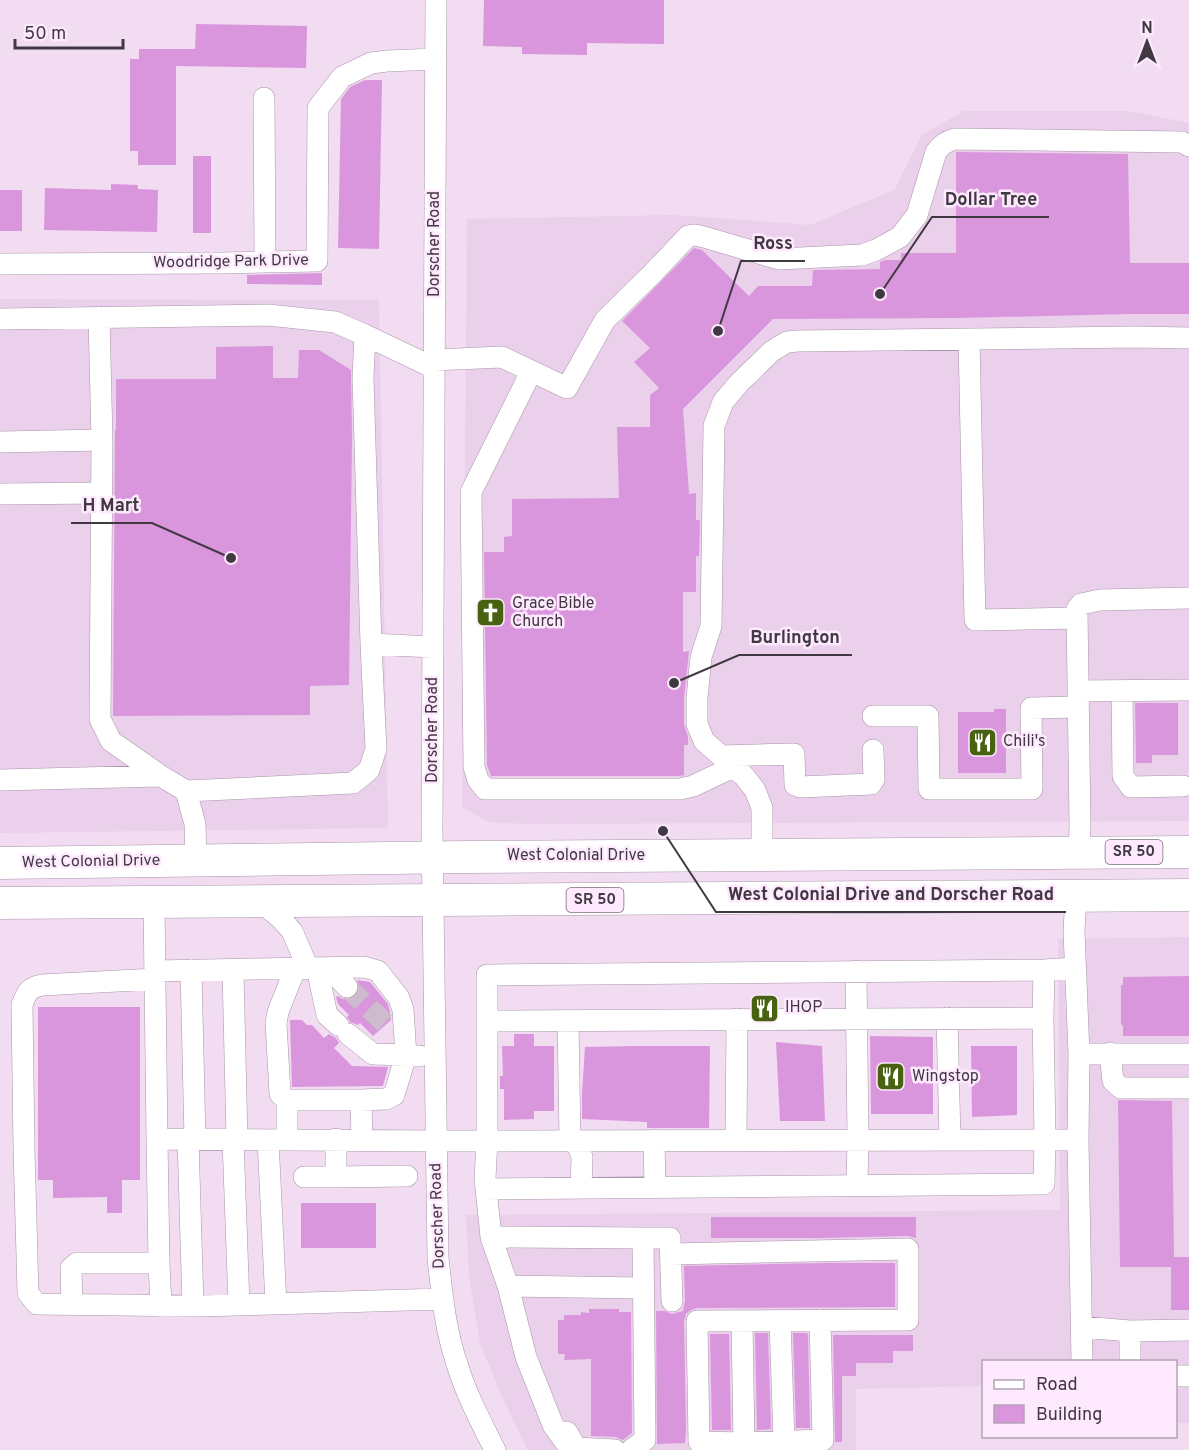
<svg xmlns="http://www.w3.org/2000/svg" width="1189" height="1450" font-family="Overpass,sans-serif">
<rect width="100%" height="100%" fill="#f1dcf1"/>
<path fill="#ebd0eb" d="M964 111H1128L1189 123V821L524 824 489 822 462 807 467 219 674 215 810 225 894 190 922 135Z
M0 299 379 300 388 828 0 833Z
M1189 937V1423H1176V1362H984L983 1386 856 1389V1450H528L503 1399 480 1344 469 1276 466 1215 1060 1210 1058 939Z"/>
<path fill="#da96dd" d="M484 0H664V44L587 43V55L522 54V47L483 46Z
M196 24 307 26 306 68 176 66V165H138V151H130V59H139V49H195Z
M365 80H382L379 249 338 248 341 99 350 87Z
M956 152 1128 154 1130 263H1189V314H1130L957 318 773 319 683 409 689 494 696 493V520H700L699 556H696V592H683V652L689 651 684 698V724L688 737V745H684V775L679 776H491L487 765 484 552H504V537L512 536V499L619 498 617 427H650V395L659 388 634 362 650 348 622 321 694 248 702 250 749 296 758 286H812L813 270 880 269V262L885 260H901V253H956Z
M193 156H211V233H193Z
M111 184 138 185V189L158 190 157 232 44 230 45 188 111 190Z
M0 190H22V231H0Z
M322 273V285L247 284V275Z
M273 346V378H298L299 350H319L351 370 352 438 349 685 310 686V715L113 716 115 430H116V379H216V347Z
M1135 703H1178V755H1152V763H1136Z
M994 709H1006V773H958V712H994Z
M1189 976V1036H1123V1026L1121 1024V985H1123V977Z
M357 980 370 982 388 1004 390 1012 391 1020 373 1036 360 1023 358 1025 350 1022 347 1017 349 1015 338 1004 336 997 338 996 343 999H349L356 996 359 990V985Z
M38 1007H140V1180H122V1213H107V1197L53 1198V1180H38Z
M290 1020H302L307 1025H312L324 1038 329 1034 336 1038 339 1043 334 1048 352 1066 388 1067 383 1086 292 1087Z
M514 1034H534V1046H554V1111H534V1119L504 1120V1089H500V1076H503L502 1046H514Z
M870 1036 933 1037V1114H871Z
M776 1042 822 1046 825 1121H780Z
M634 1046H710L709 1128H647V1122L582 1119V1093L585 1047Z
M971 1046H1017V1115L972 1117Z
M1118 1100 1172 1101 1174 1257H1189V1310H1171V1267H1120Z
M301 1203H376V1248H301Z
M711 1217H916V1238L908 1236 821 1238H711Z
M826 1263H895V1307L697 1308 691 1310 686 1314 684 1321 686 1430 685 1443 657 1444 656 1311H665L672 1314 683 1311 685 1301 684 1266Z
M589 1309H619V1312H631L632 1433 623 1440 616 1437 591 1436V1359L564 1360 565 1354H558V1320H564V1315H581V1312L589 1313Z
M755 1333H768L771 1429 757 1430Z
M793 1333H807L808 1335 810 1428H796Z
M710 1334H729L731 1430H712Z
M833 1335H913V1351H893V1363H856V1376H842V1442H835Z"/>
<g fill="none" stroke-linecap="round" stroke-linejoin="round">
<path stroke="#cebbce" stroke-width="21" stroke-dasharray="21 10" stroke-linecap="butt" d="M347 987 386 1024"/>
<defs>
<path id="minor" d="M436 0 432 830 438 1258C442 1294 445 1329 457 1364 466 1394 481 1422 495 1450
M264 98 265 261
M0 264 222 263 317 261 318 108 342 77 371 63 387 61 436 59
M99 317 102 440 100 719 111 741 161 776
M0 319 268 315 335 322 365 335
M969 339 975 620 1077 618
M434 360 502 357 567 388 605 320 652 274 688 236 695 235 704 237 779 259 862 255 876 250 900 237 917 215 936 152C941 145 946 141 955 139L1182 142 1189 146
M531 372 471 492 474 767 478 780 485 789H680L693 786 733 767
M0 442 102 440
M0 494 101 493
M371 644 433 647
M1078 691 1189 690
M1122 691 1123 776 1131 787 1183 786
M873 716H928L929 789H1032L1031 708 1078 707
M721 756 794 754 795 785 800 787 871 784 874 779 873 750
M0 780 161 776 186 791 353 783 369 770 376 749 371 644 363 377 365 335 434 368
M186 791 195 824 196 861
M1079 853 1080 825 1077 609 1081 604 1100 600 1189 598
M762 855V808L755 790 744 776 704 741 697 724V698L701 657 711 626 714 426 723 402 739 383 772 351 787 342 798 341 1135 337 1189 338
M1076 896 1074 931 1079 1054 1078 1140 1082 1362
M261 902 280 918 292 931 308 968
M154 903 157 1139 436 1141 1078 1140
M317 968 327 1015 338 1025
M329 968 347 987
M295 969 278 1012 276 1023 280 1094 287 1100H361L386 1099 394 1095 406 1055 373 1054 348 1034
M191 970 195 1139
M155 971 364 967 378 971 399 998 403 1010 406 1055 419 1056
M233 971 237 1140
M856 971 858 1139 857 1185
M155 979 42 985C28 988 27 992 22 1005L24 1149 28 1293 37 1304 200 1306 442 1299
M947 1018 950 1139
M487 1021 1043 1018 1044 970
M568 1021 570 1140 578 1146 582 1157 581 1188
M1110 1053 1113 1081 1121 1088H1189
M1079 1054H1189
M287 1100V1140
M361 1100 362 1140
M157 1139 159 1263
M188 1139 193 1306
M336 1139V1177L407 1176
M233 1140 239 1305
M268 1140 276 1304
M654 1140 655 1187
M736 1140 737 1019
M304 1177H336
M486 1189 1044 1184 1045 1139 1043 1018
M491 1237 643 1238 645 1440 631 1450
M643 1238H670L672 1301
M671 1254 908 1249V1320L697 1321 699 1442 744 1443 823 1440 820 1320
M508 1286 642 1288
M72 1305 71 1268 77 1263H159L161 1306
M742 1321 744 1443
M780 1321 784 1441
M1082 1327 1130 1331 1189 1330
M1130 1362V1331
M1176 1376H1189
M567 1432 576 1448 615 1450
M571 1450 553 1425 526 1357 508 1286 491 1237 485 1179 487 1140V975L1044 970 1075 968"/>
<path id="highway" d="M0 863 467 857 1189 852
M0 903 1189 895"/>
</defs>
<use href="#minor" stroke="#a995a9" stroke-width="22"/>
<use href="#highway" stroke="#a995a9" stroke-width="33"/>
<use href="#minor" stroke="#fff" stroke-width="21"/>
<use href="#highway" stroke="#fff" stroke-width="32"/>
</g>
<defs>
<symbol id="church-square" viewBox="-11 -11 22 22"><rect x="-9" y="-9" width="18" height="18" rx="4" fill="#486211" stroke="#fee9ff"/><path d="M-1.2-6h2.4v3.5h3.3v2.4h-3.3V6h-2.4V-.1h-3.3v-2.4h3.3Z" fill="#fff"/></symbol>
<symbol id="restaurant-square" viewBox="-11 -11 22 22"><rect x="-9" y="-9" width="18" height="18" rx="4" fill="#486211" stroke="#fee9ff"/><path d="M-5-6h1v4h1v-4h1v4h1v-4h1v5L-1.5 .5V6h-2V.5L-5-1ZM5-6V6H3V1.5H1.5Q1.5-4 5-6Z" fill="#fff"/></symbol>
</defs>
<g fill-rule="evenodd">
<use href="#church-square" x="474" y="596" width="33" height="33"/>
<use href="#restaurant-square" x="966" y="726" width="33" height="33"/>
<use href="#restaurant-square" x="748" y="992" width="33" height="33"/>
<use href="#restaurant-square" x="874" y="1060" width="33" height="33"/>
</g>
<g text-anchor="middle" dominant-baseline="central" stroke-width="5" stroke-linejoin="round" paint-order="stroke">
<g fill="#fee9ff" stroke="#7a6e7a" stroke-width="1.5">
<rect x="1105.5" y="840" width="57" height="24" rx="4.5"/>
<rect x="566.5" y="888" width="57" height="24" rx="4.5"/>
</g>
<g font-size="15" font-weight="bold" fill="#413941">
<text x="1134" y="852">SR 50</text>
<text x="595" y="900">SR 50</text>
</g>
<g font-size="16" fill="#413941" stroke="#fee9ff">
<text transform="translate(435 244) rotate(-90)">Dorscher Road</text>
<text transform="translate(231 262) rotate(-1)">Woodridge Park Drive</text>
<text transform="translate(433 730) rotate(-90)">Dorscher Road</text>
<text x="576" y="856">West Colonial Drive</text>
<text transform="translate(91 862) rotate(-1)">West Colonial Drive</text>
<text transform="translate(438 1216) rotate(-92)">Dorscher Road</text>
</g>
<g font-size="16" fill="#413941" stroke="#fee9ff" text-anchor="start">
<text x="512" y="604">Grace Bible<tspan x="512" dy="18">Church</tspan></text>
<text x="1003" y="742">Chili's</text>
<text x="785" y="1008">IHOP</text>
<text x="912" y="1077">Wingstop</text>
</g>
</g>
<path fill="none" stroke="#413941" stroke-width="2" d="M880 294L932 217H1049M718 331L741 261H805M231 558L152 523H71M674 683L739 655H852M663 831L716 912H1066"/>
<g fill="#413941" stroke="#fee9ff" stroke-width="2">
<circle cx="880" cy="294" r="6"/>
<circle cx="718" cy="331" r="6"/>
<circle cx="231" cy="558" r="6"/>
<circle cx="674" cy="683" r="6"/>
<circle cx="663" cy="831" r="6"/>
</g>
<g font-size="18" text-anchor="middle" font-weight="bold" fill="#413941" stroke="#fee9ff" stroke-width="5" stroke-linejoin="round" paint-order="stroke">
<text x="991" y="205">Dollar Tree</text>
<text x="773" y="249">Ross</text>
<text x="111" y="511">H Mart</text>
<text x="795" y="643">Burlington</text>
<text x="891" y="900">West Colonial Drive and Dorscher Road</text>
</g>
<rect x="982" y="1360" width="195" height="78" fill="#fee9ff" stroke="#b2a3b3" stroke-width="1.5"/>
<rect x="994" y="1380" width="30" height="9" fill="#ffffff" stroke="#b2a3b3" stroke-width="1.5"/>
<text x="1036" y="1390" font-size="18" fill="#413941">Road</text>
<rect x="994" y="1405" width="30" height="18" fill="#da96dd" stroke="#b2a3b3" stroke-width="1.5"/>
<text x="1036" y="1420" font-size="18" fill="#413941">Building</text>
<g transform="translate(1147 42)" stroke="#fee9ff" stroke-width="4.5" paint-order="stroke">
<path d="M0-4.5L10 22L0 15L-10 22Z" fill="#413941"/>
<text y="-9" font-size="16" font-weight="bold" text-anchor="middle" fill="#413941">N</text>
</g>
<path d="M15 39v9h108v-9" fill="none" stroke="#413941" stroke-width="3"/>
<text x="24" y="39" font-size="18" fill="#413941" stroke="#fee9ff" stroke-width="4.5" paint-order="stroke">50 m</text>
</svg>
